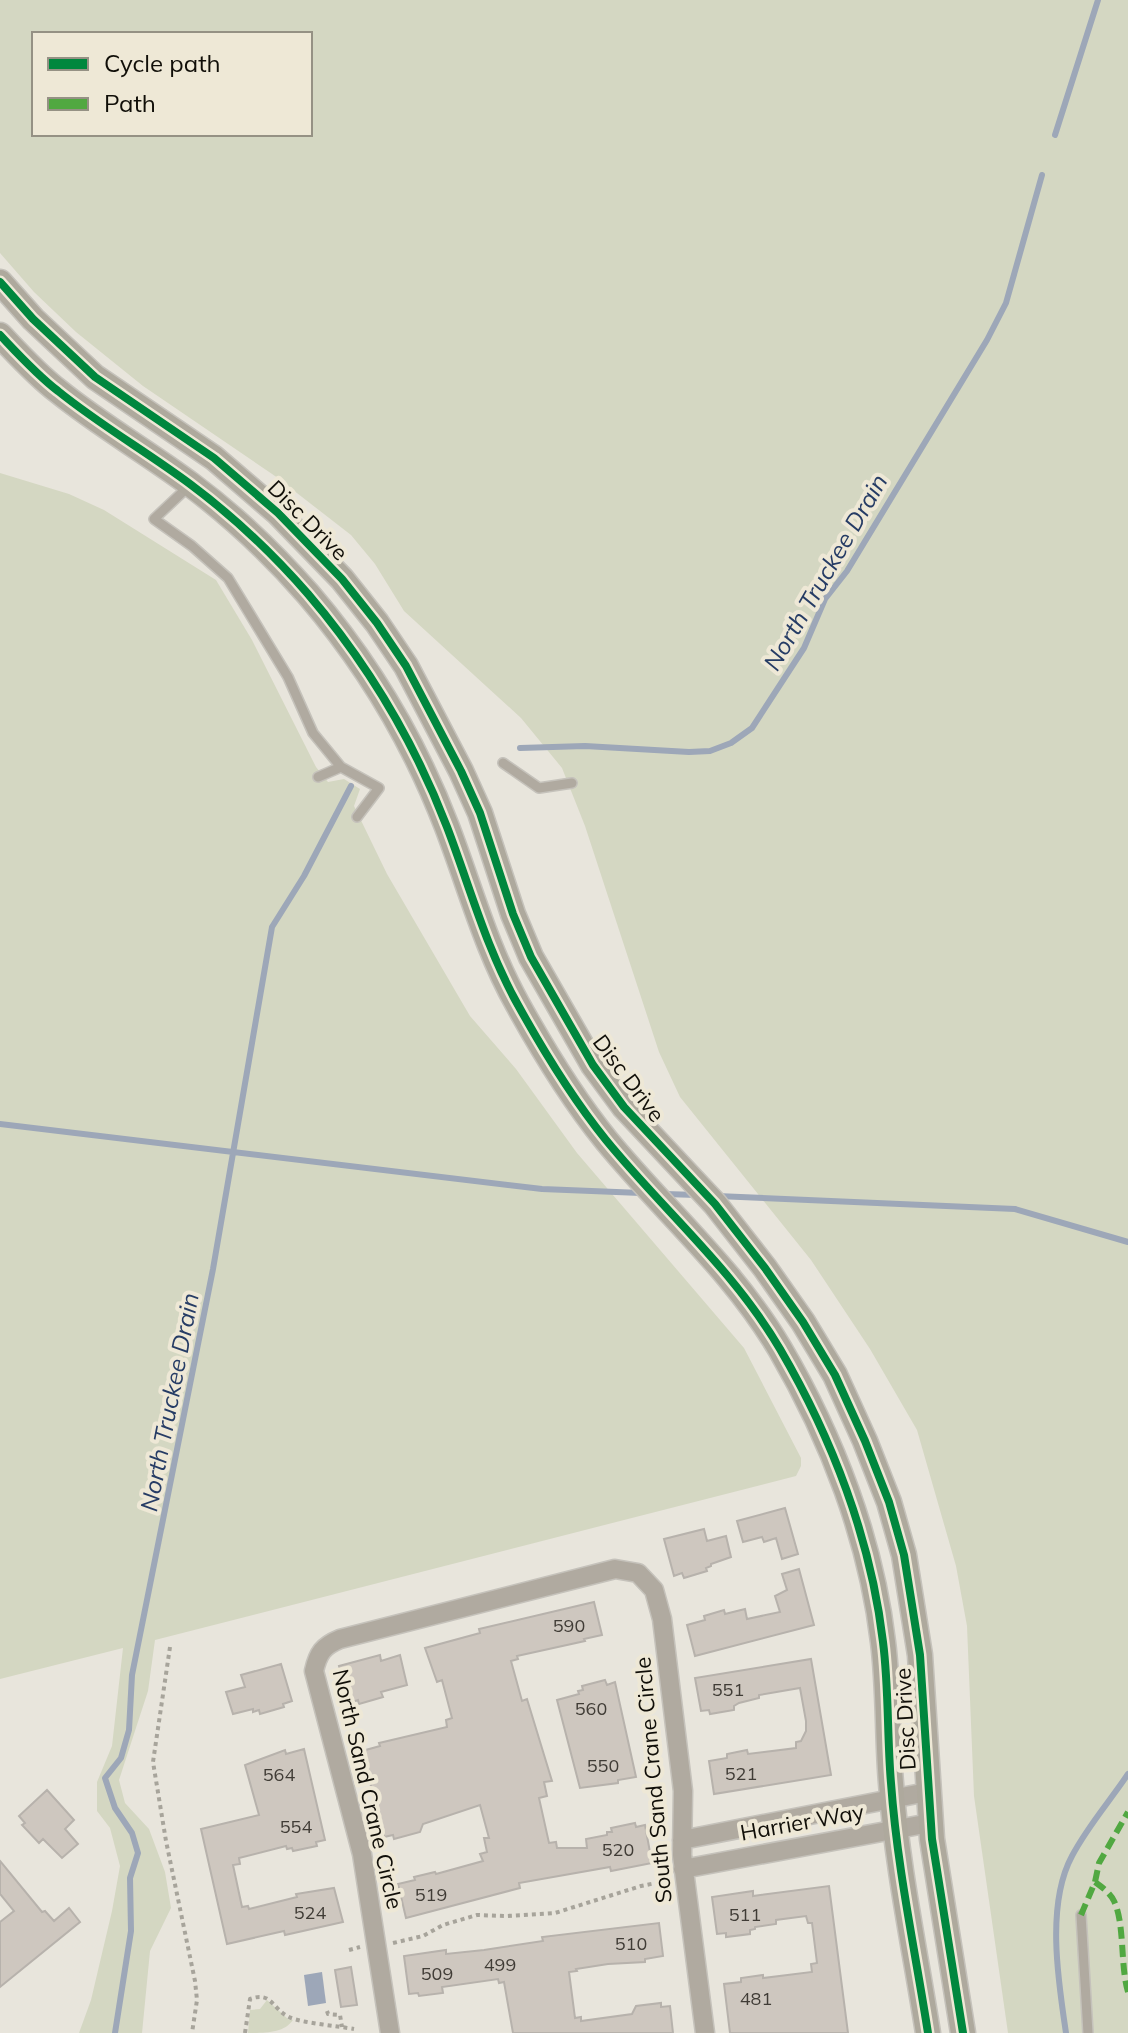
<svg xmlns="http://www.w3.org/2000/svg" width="1128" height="2033" font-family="Mulish,sans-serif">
<rect width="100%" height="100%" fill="#e8e5dc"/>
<path fill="#d4d7c2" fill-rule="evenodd" d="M0 0H1128V2033H1008L974 1796 967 1626 956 1566 917 1430 870 1349 811 1260 680 1097 659 1052 585 826 562 768 521 718 404 611 375 564 351 535 275 476 143 386 76 332 34 292 0 253ZM34 34H310V134H34Z
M0 473 69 494 104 510 216 580 252 640 316 767 328 782 344 779 360 789 354 806 387 874 470 1016 516 1069 577 1153 744 1348 801 1458V1466L796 1476 155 1640 148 1691 119 1780 125 1803 149 1829 165 1872 171 1908 150 1951 142 2033H79L91 2000 112 1911 120 1866 110 1828 97 1811V1782L112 1746 123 1648 0 1679Z
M267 2000 288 2019 293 2020C284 2033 266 2033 248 2033L250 2010 260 2009Z"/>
<path fill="#9da7b8" d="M322 1972 326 2003 308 2006 304 1975Z"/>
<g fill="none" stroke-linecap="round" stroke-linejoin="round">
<path stroke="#9da7b8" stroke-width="6" d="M1055 135 1098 0
M520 748 585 746 689 752 710 751 731 743 752 728 804 648 825 599 847 571 987 340 1006 303 1042 175
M0 1124 542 1189 641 1193
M665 1194 697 1195
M717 1196 1015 1209 1128 1242
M115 2033 131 1931 130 1878 138 1853 132 1833 115 1808 105 1778 121 1758 129 1730 132 1675 213 1269 272 927 304 876 351 786
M1066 2033C1058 1980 1046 1904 1072 1856 1087 1827 1110 1801 1128 1774"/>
</g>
<path fill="#cec7bf" stroke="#b7b2ac" stroke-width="2" d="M785 1508 798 1554 782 1559 776 1538 764 1542 762 1537 743 1542 737 1521Z
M704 1529 707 1541 726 1536 731 1557 711 1564V1566L706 1568 707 1571 684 1578 682 1573 674 1576 664 1539Z
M799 1569 814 1625 695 1656 687 1625 705 1620 704 1616 724 1610 725 1614 745 1609 747 1619 780 1612 775 1596 787 1590 782 1574Z
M594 1602 602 1635 584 1639 585 1641 517 1656 518 1659 511 1661 522 1701 527 1699 552 1781 544 1782 547 1796 539 1798 549 1843 556 1842 557 1848H587L586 1839 607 1835V1832H612L611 1828 635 1823 636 1827 645 1825 652 1863 611 1871 610 1867 519 1883 520 1888 406 1918 398 1884 415 1880 414 1877 435 1872 436 1874 483 1861 480 1854 487 1852 484 1838H489L480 1805 423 1824 420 1832 394 1839 393 1835 384 1837 362 1751 380 1746 379 1743 447 1727 446 1720 452 1718 442 1680 437 1682 425 1648 480 1633 479 1629Z
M380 1655 381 1661 400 1655 407 1685 381 1692 383 1697 359 1704 358 1700 349 1703 339 1666Z
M811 1659 831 1775 714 1794 709 1761 727 1758V1754L747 1750 748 1754 796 1748V1742L801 1741 806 1731V1721L800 1688 759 1695V1698L739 1703 734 1706V1710L710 1714 709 1710 701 1711 695 1678Z
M281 1664 292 1701 283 1704 284 1707 260 1714 259 1710 253 1712V1709L233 1714 226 1692 245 1687 241 1675Z
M605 1680 607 1685 615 1682 636 1777 618 1780V1783L580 1788 557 1700 579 1694 578 1691 583 1690 582 1686Z
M304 1749 325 1840 316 1842 317 1846 293 1851 292 1848 287 1849 286 1846 239 1858 240 1864 233 1865 242 1907 248 1906 249 1909 297 1897 296 1894 334 1888 343 1922 285 1935 284 1931 227 1944 201 1829 259 1815 245 1765 285 1750 286 1754Z
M47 1790 74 1820 65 1829 78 1844 62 1858 43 1839 39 1843 22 1825 25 1823 19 1816Z
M0 1861 42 1912 45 1911 54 1921 69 1908 80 1922 0 1987V1922L14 1911 0 1894Z
M829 1886 848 2033H730L724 1984 741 1982V1978L763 1975V1978L812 1972 811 1964 817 1963 812 1923H808L806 1916 776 1920V1924L755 1927V1929L750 1930V1934L726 1937V1933L717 1934 712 1897 753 1891V1896Z
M659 1923 663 1956 645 1959V1962L608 1964 576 1969 577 1971 569 1972 575 2018 581 2017V2021L632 2014 636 2006 661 2003V2007L670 2006 673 2033H513L504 1982 499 1983 498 1979 442 1987 443 1993 419 1996 418 1993 409 1994 404 1956 446 1950V1954L484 1950 543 1941 542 1937Z
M351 1967 357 2005 341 2007 335 1970Z"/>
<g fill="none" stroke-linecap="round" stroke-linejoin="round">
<defs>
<path id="service" d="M189 486 154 519 192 546 228 578 288 677 313 733 341 767 379 788 357 817
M503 763 539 788 572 783
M318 777 341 767
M1081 1915 1088 2033"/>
<path id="minor" d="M682 1840 927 1792
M683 1869 930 1823
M390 2033 362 1854 314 1671C318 1653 323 1646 340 1639L615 1569 638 1573 654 1590 662 1619 683 1791 682 1855 705 2033"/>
<path id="secondary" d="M0 282 33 319 95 377 214 458 278 513 342 579 377 623 406 666 461 771 480 813 513 914 531 957 593 1065 624 1107 715 1204 765 1268 803 1322 835 1375 865 1441 889 1502 904 1555 920 1655 932 1839 963 2033
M0 335C18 354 37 375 58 391 100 425 147 452 190 484 233 516 273 554 308 594 368 664 414 741 447 827 470 887 486 948 518 1005 544 1052 572 1098 606 1140 664 1211 733 1269 780 1349 832 1438 871 1539 883 1642 889 1689 887 1736 891 1783 897 1867 915 1950 928 2033"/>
</defs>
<use href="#service" stroke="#c5c2bb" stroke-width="12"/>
<use href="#minor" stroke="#c5c2bb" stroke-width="21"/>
<use href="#secondary" stroke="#c5c2bb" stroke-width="27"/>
<path stroke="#a7a49b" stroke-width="4" stroke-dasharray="4 4" stroke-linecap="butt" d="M170 1647 153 1762 166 1841 195 1981 197 2000 192 2033
M393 1943 423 1936 443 1925 477 1915 506 1916 555 1913 641 1886 666 1881
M349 1950 360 1947
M327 2011 328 2014 340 2015 342 2027
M245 2033 250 1999C272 1991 272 2009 289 2017 301 2023 338 2026 354 2029"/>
<use href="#service" stroke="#b0aaa0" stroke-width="9"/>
<use href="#minor" stroke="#b0aaa0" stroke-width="18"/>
<use href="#secondary" stroke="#aea99d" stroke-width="24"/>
<path stroke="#51a841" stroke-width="6" stroke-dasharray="12 6" stroke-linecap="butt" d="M1095 1882C1102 1887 1110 1893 1114 1901 1125 1924 1120 1965 1128 1992
M1081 1915 1095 1882 1099 1863 1128 1812"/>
<defs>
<path id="cycleway" d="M0 282 33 319 95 377 214 458 278 513 342 579 377 623 406 666 461 771 480 813 513 914 531 957 593 1065 624 1107 715 1204 765 1268 803 1322 835 1375 865 1441 889 1502 904 1555 920 1655 932 1839 963 2033
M0 335C18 354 37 375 58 391 100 425 147 452 190 484 233 516 273 554 308 594 368 664 414 741 447 827 470 887 486 948 518 1005 544 1052 572 1098 606 1140 664 1211 733 1269 780 1349 832 1438 871 1539 883 1642 889 1689 887 1736 891 1783 897 1867 915 1950 928 2033"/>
</defs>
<use href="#cycleway" stroke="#eee8d6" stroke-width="13"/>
<use href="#cycleway" stroke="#00873e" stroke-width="8"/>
</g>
<g text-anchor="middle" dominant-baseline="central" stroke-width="8" stroke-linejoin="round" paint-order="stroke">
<g font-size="18" fill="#403c36">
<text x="569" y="1625">590</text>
<text x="728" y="1689">551</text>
<text x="591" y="1708">560</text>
<text x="603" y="1765">550</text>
<text x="741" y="1773">521</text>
<text x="279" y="1774">564</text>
<text x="296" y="1826">554</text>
<text x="618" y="1849">520</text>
<text x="431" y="1894">519</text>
<text x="310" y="1912">524</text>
<text x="745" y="1914">511</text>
<text x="631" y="1943">510</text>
<text x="500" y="1964">499</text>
<text x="437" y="1973">509</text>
<text x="756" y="1998">481</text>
</g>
<g font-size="22" fill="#100e08" stroke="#eee8d6">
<text transform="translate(308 520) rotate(45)">Disc Drive</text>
<text transform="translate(629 1078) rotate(53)">Disc Drive</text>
<text transform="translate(905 1719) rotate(-93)">Disc Drive</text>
<text transform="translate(653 1780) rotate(-95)">South Sand Crane Circle</text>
<text transform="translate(368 1789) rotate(77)">North Sand Crane Circle</text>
<text transform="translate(802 1822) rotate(-10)">Harrier Way</text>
</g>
<g font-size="24" font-style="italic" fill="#263c65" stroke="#eee8d6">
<text transform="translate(825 572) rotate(-60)">North Truckee Drain</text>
<text transform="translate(169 1402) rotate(-79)">North Truckee Drain</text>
</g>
</g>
<rect x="32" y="32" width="280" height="104" fill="#eee8d6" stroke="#959184" stroke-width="2"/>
<rect x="48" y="58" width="40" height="12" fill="#00873e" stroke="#959184" stroke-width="2"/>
<text x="104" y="72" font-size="24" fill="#100e08">Cycle path</text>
<rect x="48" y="98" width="40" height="12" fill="#51a841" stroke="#959184" stroke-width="2"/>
<text x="104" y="112" font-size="24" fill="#100e08">Path</text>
</svg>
